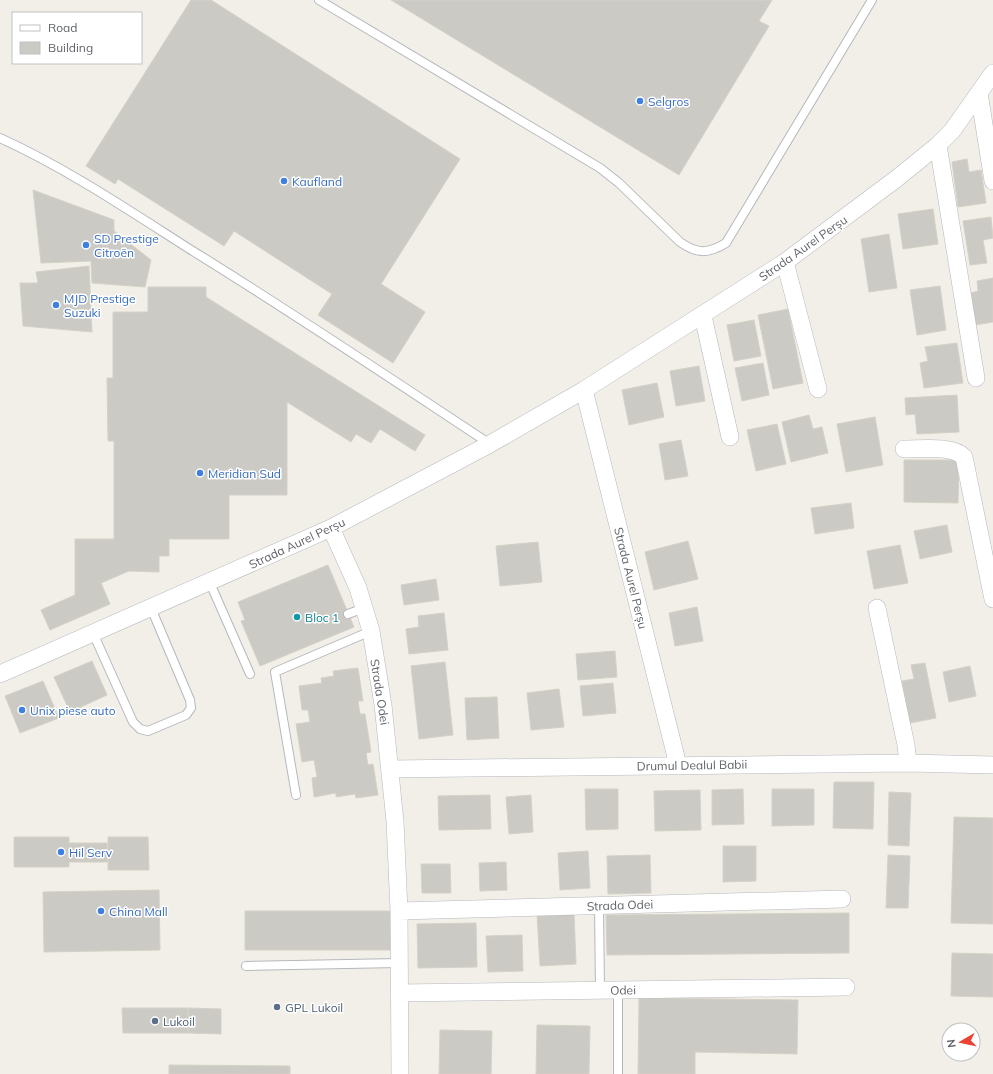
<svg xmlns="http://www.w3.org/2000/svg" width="993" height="1074" font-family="Mulish,sans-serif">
<rect width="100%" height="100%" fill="#f1efe8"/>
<path fill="#cccac5" stroke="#d6d1c6" d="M191 0H211L460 159 381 284 425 312 393 363 318 315 332 294 234 231 224 246 118 179 115 184 86 166Z
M391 0H772L759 21 769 26 679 175Z
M967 159 969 172 981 170 986 203 958 207 952 162Z
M33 190 114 220V231L151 260 145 287 92 283 91 261 41 263Z
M933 209 938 244 903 249 898 214Z
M991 217 993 238 983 240 987 263 970 265 963 221Z
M889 234 897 288 869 292 861 239Z
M89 266 92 332 23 326 20 283H38L36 272Z
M993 278V322L975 325 971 293 978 291 977 281Z
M940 286 946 330 917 335 910 290Z
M148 287H206V297L425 435 415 451 380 429 371 443 356 434 351 442 287 402V495H229V539H169V556H159V572L129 571 101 583 110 604 50 630 41 610 75 595V539H114V441H108L107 378H113V312H148Z
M788 309 803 383 773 389 758 315Z
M754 320 761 356 734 361 727 325Z
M957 343 963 383 924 388 920 363 928 361 925 347Z
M763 363 769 395 742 401 735 368Z
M699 366 705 401 676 406 670 371Z
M657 383 664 417 629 425 622 390Z
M957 395 959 432 917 434 915 414 906 415 905 398Z
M809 415 813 429 822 427 828 453 791 462 782 422Z
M875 417 883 465 846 472 837 424Z
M777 424 786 464 756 471 747 430Z
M681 440 688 476 665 480 659 444Z
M904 460H959L958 503 904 502Z
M851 503 854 528 815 534 811 508Z
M947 525 952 552 920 559 914 531Z
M688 541 698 579 654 590 645 552Z
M538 542 542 582 500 586 496 546Z
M900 545 908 583 874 589 867 551Z
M328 565 354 627 260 666 241 621 245 620 238 602Z
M436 579 439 600 404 605 401 585Z
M697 607 703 641 675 646 669 613Z
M444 613 448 650 409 654 406 629 419 627 418 616Z
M615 651 617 677 578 680 576 654Z
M92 661 107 695 70 712 54 677Z
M445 662 453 735 419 739 411 666Z
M925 663 936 718 910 723 902 681 914 679 911 665Z
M970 666 976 696 949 702 943 672Z
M358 668 363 701H358L360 714H365L371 752 366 753 368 765 373 764 378 795 356 798 355 794 336 797V793L314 797 312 778 317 777 314 760 302 762 296 724 310 722 308 710H302L299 686 322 683 321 678 334 676 333 671Z
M43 681 59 718 20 733 5 696Z
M613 683 616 713 583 716 580 686Z
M559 689 564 727 531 730 527 693Z
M497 697 499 738 467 740 465 698Z
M834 782H874L873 829 833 828Z
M585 789H618V829L586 830Z
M743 789 744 824 712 825V790Z
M772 789H814V825L772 826Z
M700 790 701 830 655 831 654 791Z
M889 792 911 793 909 846 888 845Z
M490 795 491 829 439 830 438 796Z
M531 795 533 832 509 834 506 797Z
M954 817 993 818V924L951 923Z
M14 837H69V843H107L108 862H69V867H14Z
M108 837H148L149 870H108Z
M723 846H756V881L723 882Z
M588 851 590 888 560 890 558 853Z
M650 855 651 893 608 894 607 856Z
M888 855 910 856 908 908H886Z
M506 862 507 890 480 891 479 863Z
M421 864H450L451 893H422Z
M159 890 160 950 44 952 43 892Z
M245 911H391V950H245Z
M574 913 576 964 540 966 537 915Z
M849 913V953L607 955 606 915Z
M476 923 477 967 418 968 417 924Z
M522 935 523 971 488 972 486 936Z
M952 953 993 954V997L951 996Z
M639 998 798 1000 797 1054 695 1052V1074H638Z
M122 1008H188V1033H123Z
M188 1008 221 1009V1034L188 1033Z
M537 1025 590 1026 589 1074H536Z
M440 1030 492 1031 491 1074H439Z
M169 1065 290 1066V1074H169Z"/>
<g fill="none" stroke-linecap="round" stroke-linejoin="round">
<defs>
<path id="lane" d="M319 0 600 168 619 183 680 242C697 254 708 254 726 243L872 0
M0 138C66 168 127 209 188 248 290 311 390 378 490 444
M210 583 250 674
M348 614 364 608
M93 633 133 722 140 729 148 731 186 715 191 708 190 700 151 608
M296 795 275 672 371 631
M599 906 600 991
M246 966 399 963
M618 990V1074"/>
<path id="street" d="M979 93 993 181
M938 145 976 378
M785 262 818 389
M703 316 730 437
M584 390 678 765
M904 449C921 449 953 445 964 457L993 599
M331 528 358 588 371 631 383 705 395 821 399 911 400 1074
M877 608 906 745 908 763
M0 674 331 528 490 444 584 390 785 262 896 179 938 145 952 131 993 73
M391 769 908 763 993 765
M399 911 842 899
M399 993 846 987"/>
</defs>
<use href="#lane" stroke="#b5b8bc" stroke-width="10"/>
<use href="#street" stroke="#b5b8bc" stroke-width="18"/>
<use href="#lane" stroke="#fff" stroke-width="8"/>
<use href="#street" stroke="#fff" stroke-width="17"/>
</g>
<g fill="#3f7fe0" stroke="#fff" stroke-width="1.5">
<circle cx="640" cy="101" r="4"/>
<circle cx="284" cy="181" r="4"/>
<circle cx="86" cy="245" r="4"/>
<circle cx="56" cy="305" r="4"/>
<circle cx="200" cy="473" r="4"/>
<circle cx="22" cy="710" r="4"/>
<circle cx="61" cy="852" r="4"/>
<circle cx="101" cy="911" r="4"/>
</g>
<circle fill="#0f9aa8" stroke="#fff" stroke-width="1.5" cx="297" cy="617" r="4"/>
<g fill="#5c6f8a" stroke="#fff" stroke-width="1.5">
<circle cx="277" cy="1007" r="4"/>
<circle cx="155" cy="1021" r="4"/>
</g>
<g text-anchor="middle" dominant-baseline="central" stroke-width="3" stroke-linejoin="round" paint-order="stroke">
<g font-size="12" fill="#366cbe" stroke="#fff" text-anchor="start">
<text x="648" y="101">Selgros</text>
<text x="292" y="181">Kaufland</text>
<text x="94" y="238">SD Prestige<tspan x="94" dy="14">Citroën</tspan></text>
<text x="64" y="298">MJD Prestige<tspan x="64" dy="14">Suzuki</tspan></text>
<text x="208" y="473">Meridian Sud</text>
<text x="30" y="710">Unix piese auto</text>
<text x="69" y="852">Hil Serv</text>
<text x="109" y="911">China Mall</text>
</g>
<g font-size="12" fill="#5f6368" stroke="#fff">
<text transform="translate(803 248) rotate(-35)">Strada Aurel Perșu</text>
<text transform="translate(297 543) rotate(-25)">Strada Aurel Perșu</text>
<text transform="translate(631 578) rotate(76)">Strada Aurel Perșu</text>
<text transform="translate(380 692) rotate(81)">Strada Odei</text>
<text transform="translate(692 765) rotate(-1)">Drumul Dealul Babii</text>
<text transform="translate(620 905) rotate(-2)">Strada Odei</text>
<text transform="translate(623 990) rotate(-1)">Odei</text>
</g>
<g font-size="12" fill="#0d838f" stroke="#fff" text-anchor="start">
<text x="305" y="617">Bloc 1</text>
</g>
<g font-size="12" fill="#4e5e75" stroke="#fff" text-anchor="start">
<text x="285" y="1007">GPL Lukoil</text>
<text x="163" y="1021">Lukoil</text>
</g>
</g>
<rect x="12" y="12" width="130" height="52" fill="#ffffff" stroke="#bfc1c3"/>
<rect x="20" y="25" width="20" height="6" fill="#ffffff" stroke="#bfc1c3"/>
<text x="48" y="32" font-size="12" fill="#5f6368">Road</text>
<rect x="20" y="42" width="20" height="12" fill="#cccac5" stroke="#bfc1c3"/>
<text x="48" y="52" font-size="12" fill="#5f6368">Building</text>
<g transform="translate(961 1042) rotate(261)"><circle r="19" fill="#ffffff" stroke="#bfc1c3"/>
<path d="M0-3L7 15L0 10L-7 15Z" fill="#ea4335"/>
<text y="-6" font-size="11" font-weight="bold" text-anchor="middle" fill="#5f6368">N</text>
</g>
</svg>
